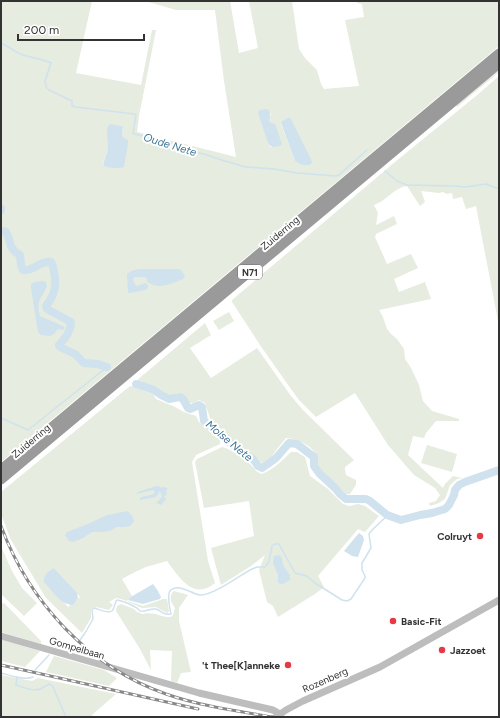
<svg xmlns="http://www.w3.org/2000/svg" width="500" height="718" font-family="Figtree,sans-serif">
<rect width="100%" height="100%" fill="#fff"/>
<path fill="#e6ecdf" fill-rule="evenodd" d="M1 1H92L76 73 141 85 152 30H156L139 116 137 132 236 157 224 81 215 10H176L145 1H230L239 53 258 48 249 1H292L299 49 305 58 317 70 321 84 324 89 359 86 345 20 364 17 362 4 357 3 356 1H499V46L1 462ZM260 110 271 113 269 122 273 147H270L268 143ZM289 117 291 118 292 121 295 161 281 124 282 121ZM123 127 122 135 124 138 103 163 108 148Z
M499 69V72L457 107 456 105Z
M499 76V326L476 206 466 209 462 197 453 199 452 193 447 194 443 192 439 193 421 191 425 202 420 206 407 186C399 187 392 193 386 198 383 201 378 203 374 205L378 213 376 225 394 216 397 224 376 234 375 237 387 264 411 254 418 268 394 279 399 292 425 282 431 299 379 310 383 317 387 329 391 334 397 339 404 349 405 359 411 368 419 385 423 401 432 411 459 419V421H436L426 433 424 438 413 436 408 455 443 488 445 484 453 476 462 478 457 479 450 485 445 499 439 503 430 506 429 503 436 501 440 495 435 488 414 475 388 445 355 393 316 417 299 400 286 382 260 345 232 302V300L395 162 476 96Z
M229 312 234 321 219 330 213 321Z
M205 323 211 335 190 348 211 378 257 348 291 396 303 410 354 460 345 467V470L346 475 356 480V485L350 494H346C338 486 328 479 321 471 317 466 318 462 316 456 313 445 297 439 286 438L277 449 272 456 262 463 259 461 258 458 252 456 242 449 231 440 210 418 205 403 199 400 193 403H189C177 384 177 399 166 394 163 393 161 390 158 388 151 385 143 384 136 381Z
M130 386 153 394 156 399 175 407 184 412 196 416 199 422 220 440V444L196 455 192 462 208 561 215 583C193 601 179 577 167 561L146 567 135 572 122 579 132 596 129 598 127 601 121 599 116 598 109 602 113 605 109 610 96 607 91 609V618L82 633 46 598 11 540 1 514V492ZM54 568 80 597 68 607 44 579Z
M427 445 457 454 452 472 421 463Z
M222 447C230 448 243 459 250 464 254 468 257 473 262 474 274 469 282 461 291 452H297L305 457 310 476 328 489 343 504 349 506 358 504 365 506 379 516 365 532 358 529 318 576 324 587 315 594 278 617 273 606 267 602 259 570 265 555 251 566 221 585 211 548 254 536 249 501 204 508 195 462 197 459Z
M1 546 12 571 22 588 37 603 24 616 1 594Z
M174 591 188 595 179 608V621L191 672 181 673 177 683 171 681 172 651 150 650 151 670 140 649 116 611 117 606 121 604 134 609 137 612 142 614C153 611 160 617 171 617L173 615 175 608C171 603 168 596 174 591Z
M163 599H167L169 611 167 613 156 607 142 608 128 602V601L143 606Z
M4 603 41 641V644L1 632V604Z
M1 639 40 651 25 667 1 661Z
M54 656 104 670 117 678 109 686 46 672Z
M1 675 32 681 38 678 116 694 93 714 91 717H1Z"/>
<path fill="#cfe2ee" d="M267 109C272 112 270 117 269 122L275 124 282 144 280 146 273 147 270 146 268 143 258 113 260 110Z
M289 117 291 118 292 121 311 159 312 163 309 165H302L295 161 281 123 282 121Z
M110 124 121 126 123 127 122 135 124 138 128 140V144L124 167C118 169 110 168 104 166 103 159 108 153 108 146 108 139 105 129 110 124Z
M139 269H179L182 271 185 277 183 279C170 284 160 290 147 282V279L145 277H134L133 280 136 286 145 283 148 285V288L145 290 130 293H128L127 274 131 271Z
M43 281 46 282 47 286C42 300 35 299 40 316L63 326 65 328 63 330 58 329 54 334 50 336 41 335 38 332 31 288V284L34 282Z
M156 486H159L160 488 162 487 168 488 166 491 167 494 164 497 166 499V500L164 501 162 505 156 503 162 497 160 491 156 497 140 500V498L141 497 151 495 154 493 155 491 153 490 136 494 138 492Z
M128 511 132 516 134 521 130 526 124 527H116L112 530 103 532H92L83 538 73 542 69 541 65 535 67 532 88 524 107 515Z
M359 533 363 536 364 540 358 557 352 556 344 551Z
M278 555 281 556 284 567 290 575V580L283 584 278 583V575L273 563 274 556Z
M54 568 77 593 78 598 73 605C60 605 52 590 44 582 43 575 49 571 54 568Z
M153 584 158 591 161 597 160 599 143 604 128 600 129 598Z"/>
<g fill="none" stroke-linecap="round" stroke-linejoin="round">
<path stroke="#cfe2ee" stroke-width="1.5" d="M1 43C9 47 15 52 23 55 33 58 42 59 51 63L45 81 46 87 49 90 72 101V106L76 107 134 114 136 115 133 133 135 134 187 148 194 152 204 154 225 161 246 167 274 169 297 173 336 176 339 175 367 150
M385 171 397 181 407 185 455 186 465 187 486 184 499 189
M1 418 28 430 107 367
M80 640 85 633 93 619 92 610 94 608C99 609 108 614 112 611 114 609 115 604 116 601L117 600C123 601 130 604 135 607 136 607 140 611 140 611 143 613 151 608 156 609 162 611 164 616 171 614 170 609 166 593 171 590 180 583 191 594 200 595 212 596 239 576 250 570L257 567H265L269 562 272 546 275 544H279L280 546 295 573 307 576 315 583 342 600 347 601 351 599 365 578V576L362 570V563L371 548 369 534 372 530 388 515
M56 647 75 646
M35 670 49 655
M1 673C9 675 25 681 33 677
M17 677 16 685C22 687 34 692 40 689 44 687 46 685 50 684L53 687 66 717"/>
<path stroke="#cfe2ee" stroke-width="8" d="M1 209V210
M1 231 6 232C13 242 6 247 20 255 21 260 20 266 23 270 33 272 41 260 51 262 54 267 54 272 55 278 56 290 53 297 46 306L47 309 71 322C71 331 65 339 59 345L60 347 75 354 84 363 98 364 107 367
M136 384 154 390 161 395 169 399 180 397 183 399 188 408 190 409 199 405 202 407 204 421 231 444 244 454 254 460 258 466 262 468 276 458 289 443 297 444 310 454 314 457V466L319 473 335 488 340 494 346 499H366L370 501 387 515 401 520 420 515 432 513 445 509 449 505 454 495 455 490 459 485 465 482 499 470"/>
<path stroke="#bdbdbd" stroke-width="7" d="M1 636 199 693 273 710 280 714
M276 717 286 710 303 701 380 667 499 600"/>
<path stroke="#9a9a9a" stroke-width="9" d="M1 469 499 53
M1 480 499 64"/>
<defs>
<path id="rail" d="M1 526C29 602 89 667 166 694 200 706 237 711 273 717
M1 665 198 709"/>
</defs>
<use href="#rail" stroke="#888" stroke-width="3"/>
<use href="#rail" stroke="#fff" stroke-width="1.5" stroke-dasharray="4.5" stroke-linecap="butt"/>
</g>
<g fill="#e63946" stroke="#fff" stroke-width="1.5">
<circle cx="480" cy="536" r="4"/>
<circle cx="393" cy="621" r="4"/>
<circle cx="442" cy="650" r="4"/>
<circle cx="288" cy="665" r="4"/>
</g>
<g text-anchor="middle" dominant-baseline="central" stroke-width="4" stroke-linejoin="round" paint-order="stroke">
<rect fill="#fff" stroke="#707070" stroke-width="1" x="238" y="265" width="24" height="14" rx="3"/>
<g font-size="9" font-weight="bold" fill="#333">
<text x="250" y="272">N71</text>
</g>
<g font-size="10" fill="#333" stroke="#fff">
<text transform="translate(280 233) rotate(-40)">Zuiderring</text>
<text transform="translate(31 441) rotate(-40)">Zuiderring</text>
<text transform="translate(77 648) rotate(16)">Gompelbaan</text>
<text transform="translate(325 680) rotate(-24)">Rozenberg</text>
</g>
<g font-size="10" font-weight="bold" fill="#333" stroke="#fff" text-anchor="end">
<text x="472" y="536">Colruyt</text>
<text x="401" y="621" text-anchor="start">Basic-Fit</text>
<text x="450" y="650" text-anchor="start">Jazzoet</text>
<text x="280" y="665">'t Thee[K]anneke</text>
</g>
<g font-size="11" font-style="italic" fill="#3f7597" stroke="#fff">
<text transform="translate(170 145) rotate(17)">Oude Nete</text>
<text transform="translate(229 441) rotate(40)">Molse Nete</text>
</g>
</g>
<rect width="500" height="718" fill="none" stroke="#333333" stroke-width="4"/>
<path d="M18 34v6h126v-6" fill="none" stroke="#333333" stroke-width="2"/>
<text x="24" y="34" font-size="12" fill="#333333" stroke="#ffffff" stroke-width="3" paint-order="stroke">200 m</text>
</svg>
